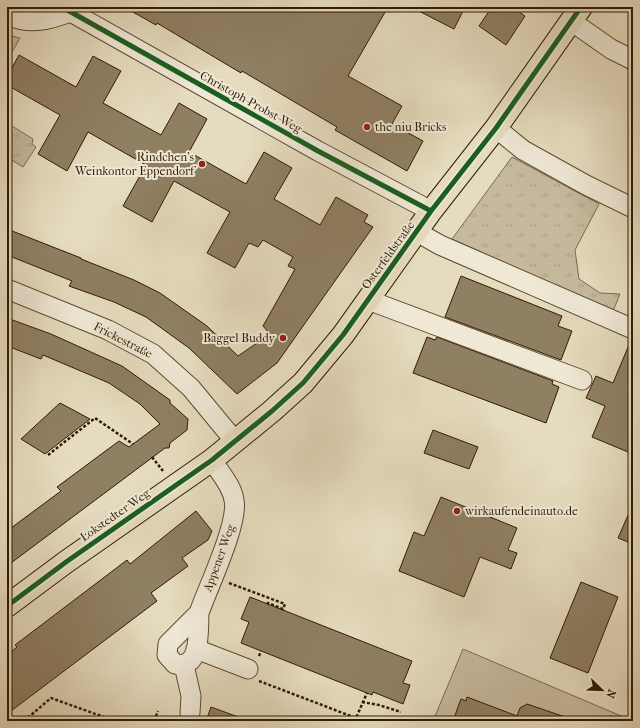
<svg xmlns="http://www.w3.org/2000/svg" width="640" height="728" font-family="'IM FELL French Canon',serif">
<defs>
<pattern id="grass-tufts" width="24" height="20" patternUnits="userSpaceOnUse"><rect width="24" height="20" fill="#c6ba9e"/><path d="M3 7l-1-3M5 7V3M7 7l1-3M15 17l-1-3M17 17v-4M19 17l1-3" fill="none" stroke="#ab9f86"/></pattern>
</defs>
<rect width="100%" height="100%" fill="#e5dbbe"/>
<filter id="stains"><feTurbulence type="fractalNoise" baseFrequency=".005" numOctaves="4"/><feColorMatrix values="0 0 0 0 .2 0 0 0 0 .09 0 0 0 0 .02 0 0 0 .5 -.17"/></filter>
<radialGradient id="worn" r=".72"><stop offset=".6" stop-color="#630" stop-opacity="0"/><stop offset="1" stop-color="#630" stop-opacity=".3"/></radialGradient>
<path fill="url(#grass-tufts)" stroke="#7c6a4f" d="M7 35 20 38 7 61Z
M7 123 33 139 32 144 36 147 23 167 7 157Z
M512 157 599 204 575 250 579 279 600 293 620 294 613 311 452 239Z"/>
<path fill="#c6ba9e" stroke="#7c6a4f" d="M463 649 633 721H433Z"/>
<path fill="#8f7f63" stroke="#311b00" d="M124 7H388L348 76 402 106 392 124 423 141 407 171 335 130 337 127 242 71 241 73 157 23 156 25Z
M411 7H465L454 29Z
M492 7H512L525 16 506 45 479 26Z
M19 55 76 87 93 56 121 71 103 103 161 135 179 103 207 119 189 152 246 184 264 152 292 168 274 199 320 225 336 197 368 215 364 222 373 227 277 363 237 394 189 348 146 317 114 302 69 286 72 281 7 255V229L81 258V259L134 280 160 293 207 326 238 356 270 334 263 326 295 269 288 266 293 257 263 240 258 247 249 243 235 268 207 253 230 212 174 181 152 222 123 206 146 165 88 132 67 171 38 154 60 115 7 85V77Z
M461 276 562 316 558 326 572 331 561 360 445 317Z
M7 318 51 334 122 366 170 400V403L188 419 187 430 170 443 169 448H165L7 566V531L61 491 57 487 119 441 129 447 160 424 140 404 109 383 43 355 41 359 7 346Z
M427 337 435 340 437 337 553 381 552 384 559 387 546 423 413 373Z
M631 340H633V440L628 452 592 437 605 406 586 398 596 376 613 383Z
M60 403 90 419 45 454 21 439Z
M433 430 478 447 469 469 424 453Z
M441 497 517 528 508 550 517 553 511 569 480 557 464 597 399 571 414 532 424 536Z
M633 504V544L618 538Z
M196 511 212 531 208 540 182 558 188 566 151 593 157 601 7 714V655L17 647 15 645 127 560 130 564Z
M581 582 618 597 588 673 550 658Z
M250 597 412 661 403 683 410 685 403 704 373 692 372 695 241 643 249 622 241 619Z
M467 697 517 716 520 708 527 704 571 719 570 721H453L461 699 466 701Z
M211 707 244 719V721H206Z"/>
<g fill="none" stroke-linecap="round" stroke-linejoin="round">
<defs>
<path id="minor" d="M62 7 318 151 431 211
M7 9 10 16C31 25 49 20 70 12
M571 21 611 49 633 60
M496 128 523 150 586 185 633 208
M417 232 440 245 633 329
M7 289 108 330 153 354 191 388 234 440
M368 300 582 380
M199 613C208 587 239 523 234 500 232 485 219 472 212 460
M199 613C198 630 202 670 175 664L167 655 168 644Z
M196 649 248 669
M184 665 191 696 190 713"/>
<path id="major" d="M7 606 66 562 212 460 272 411 303 383 343 335 431 211 496 128 581 7"/>
</defs>
<use href="#minor" stroke="#5e4b30" stroke-width="21"/>
<use href="#major" stroke="#311b00" stroke-width="24"/>
<path stroke="#311b00" stroke-width="2.5" stroke-dasharray="3 2" stroke-linecap="butt" d="M48 455 95 418 133 444
M152 457 163 471
M229 583 285 604 283 609 268 603 267 604
M259 656 261 651
M259 681 356 718 367 693
M362 702 379 705 401 712
M24 721 51 698 115 721
M154 721 158 711"/>
<use href="#minor" stroke="#eee8d5" stroke-width="19"/>
<use href="#major" stroke="#e5dbbe" stroke-width="22"/>
<defs>
<path id="cycleway" d="M62 7 318 151 431 211
M7 606 66 562 212 460 272 411 303 383 343 335 431 211 496 128 581 7"/>
</defs>
<use href="#cycleway" stroke="#eee8d5" stroke-width="8"/>
<use href="#cycleway" stroke="#1b5e20" stroke-width="5"/>
</g>
<g fill="#8f2418" stroke="#eee8d5" stroke-width="1.5">
<circle cx="367" cy="127" r="4"/>
<circle cx="202" cy="164" r="4"/>
<circle cx="283" cy="338" r="4"/>
<circle cx="457" cy="511" r="4"/>
</g>
<g text-anchor="middle" dominant-baseline="central" stroke-width="4" stroke-linejoin="round" paint-order="stroke">
<g font-size="12" fill="#311b00" stroke="#eee8d5">
<text transform="translate(251 102) rotate(29)">Christoph-Probst-Weg</text>
<text transform="translate(388 255) rotate(-54)">Osterfeldstraße</text>
<text transform="translate(123 340) rotate(27)">Frickestraße</text>
<text transform="translate(115 515) rotate(-35)">Lokstedter Weg</text>
<text transform="translate(219 558) rotate(-70)">Appener Weg</text>
</g>
<g font-size="12" fill="#311b00" stroke="#eee8d5" text-anchor="start">
<text x="375" y="127">the niu Bricks</text>
<text x="194" y="157" text-anchor="end">Rindchen's<tspan x="194" dy="14">Weinkontor Eppendorf</tspan></text>
<text x="275" y="338" text-anchor="end">Baggel Buddy</text>
<text x="465" y="511">wirkaufendeinauto.de</text>
</g>
</g>
<rect width="640" height="728" fill="none" stroke="#e5dbbe" stroke-width="24"/>
<rect x="8" y="8" width="624" height="712" fill="none" stroke="#311b00" stroke-width="2"/>
<rect x="12" y="12" width="616" height="704" fill="none" stroke="#311b00"/>
<g transform="translate(602 690) rotate(113)" stroke="#eee8d5" stroke-width="3" paint-order="stroke">
<path d="M0-3L7 15L0 10L-7 15Z" fill="#311b00"/>
<text y="-6" font-size="11" font-weight="bold" text-anchor="middle" fill="#311b00">N</text>
</g>
<rect width="100%" height="100%" filter="url(#stains)"/>
<rect width="100%" height="100%" fill="url(#worn)"/>
</svg>
